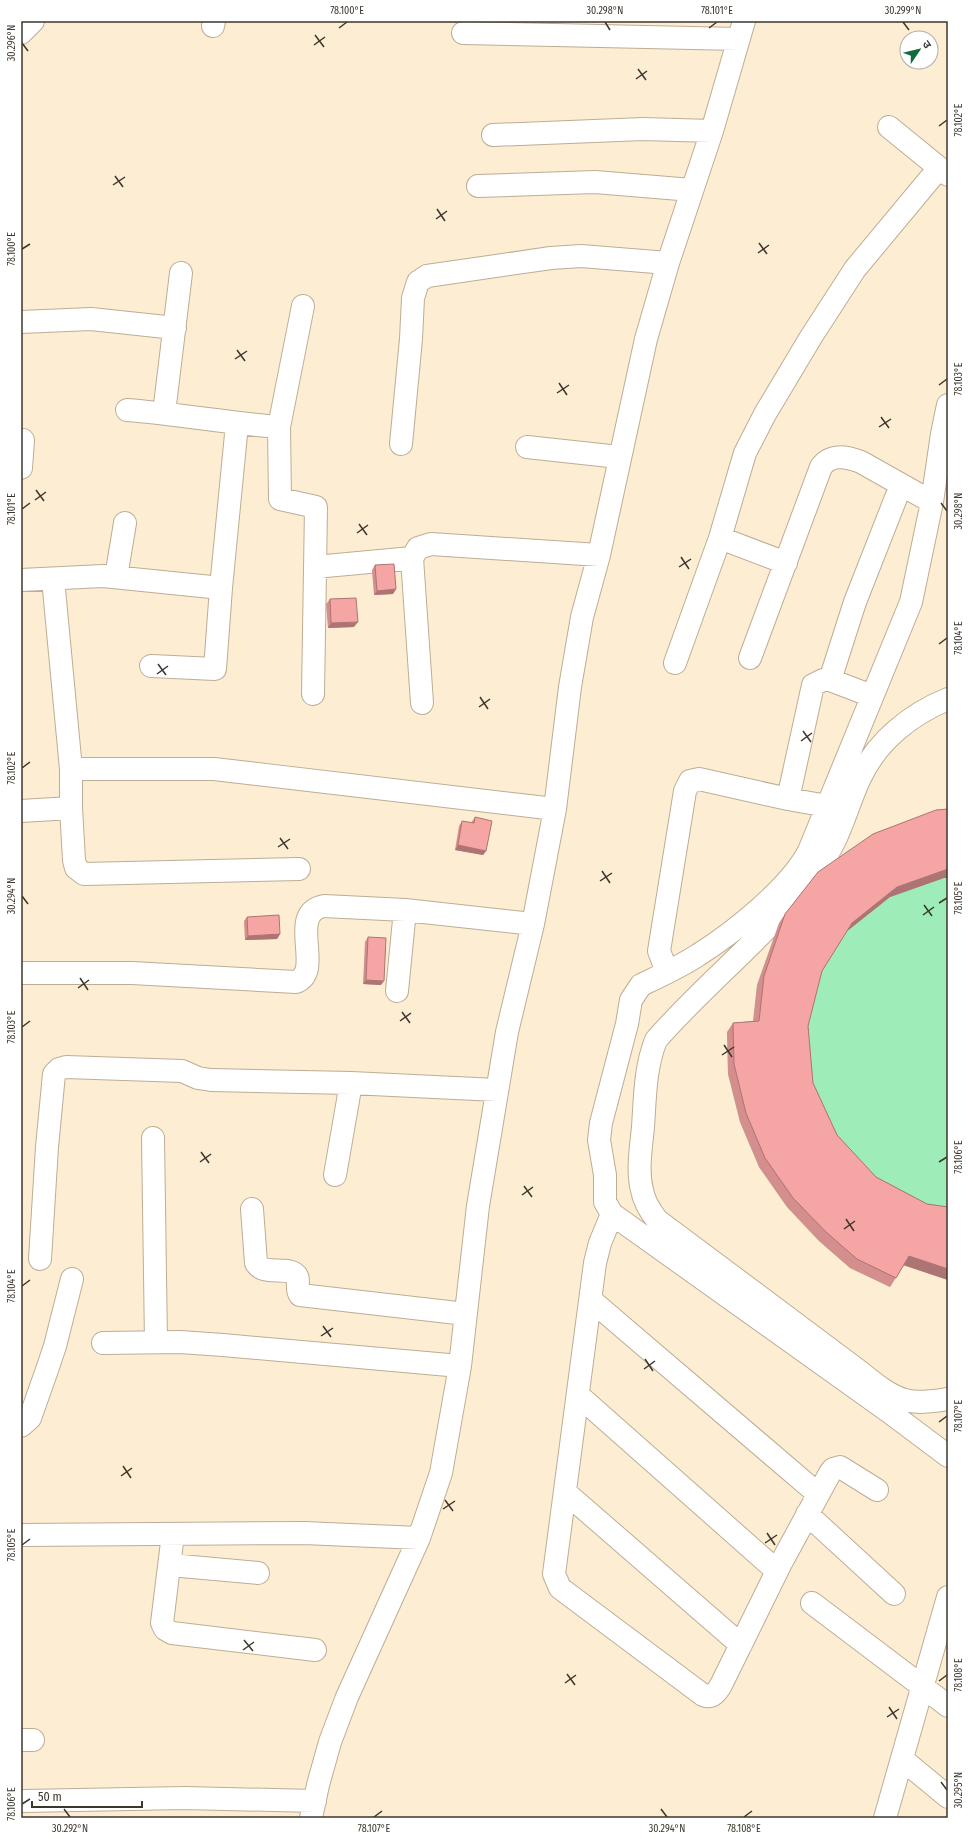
<svg xmlns="http://www.w3.org/2000/svg" width="969" height="1839" font-family="'Fira Sans Condensed','Noto Sans Devanagari',sans-serif">
<rect width="100%" height="100%" fill="#fdedd3"/>
<path fill="#9eedb8" d="M948 818V1280L903 1265 890 1287 850 1268 819 1241 787 1207 759 1167 740 1122 728 1074 727 1032 753 1030 757 985 779 923Z"/>
<g fill="none" stroke-linecap="round" stroke-linejoin="round">
<defs>
<path id="minor" d="M213 26 214 21
M21 33 33 21
M463 33 738 39
M889 127 948 175
M493 135 643 129 712 131
M478 186 595 182 692 190
M303 306 279 427 280 499 316 507 313 694
M21 322 91 319 175 328
M948 405 942 434 932 502 911 602 809 851C790 888 733 933 698 955 680 967 660 976 641 985L631 1000 627 1024 601 1123 599 1140 605 1175V1202L612 1214 888 1411 948 1456
M127 410C178 414 228 423 279 427
M164 413 181 273
M401 444 411 339 413 298 418 282 427 276 551 258 581 256 668 263
M527 447 619 457
M21 468 23 440
M720 538 786 563
M315 567 412 558
M116 577 125 523
M21 580 103 576 221 588
M750 658 821 467C831 453 847 457 861 462L932 502
M675 663 720 538 745 453 765 414 811 337 855 269 939 168
M151 666 215 669 221 588 237 424
M830 680 855 602 901 485
M948 699C911 714 877 741 860 778 850 799 844 822 834 842 825 860 812 876 799 892 756 945 701 988 656 1040 645 1067 645 1098 643 1127 641 1148 637 1170 642 1190 644 1202 650 1211 657 1220L855 1368C870 1379 886 1395 905 1400 918 1404 934 1401 948 1399
M422 703 412 558 418 548 431 544 599 555
M71 769H214L555 809
M788 799 813 685 823 680H830L872 696
M71 808 74 860 76 868 84 874 299 869
M21 811 71 808V769L53 579
M667 972 659 951 685 791 690 781 699 779 788 799 827 806
M21 973H132L296 982C325 971 286 913 324 906L405 910 533 924
M397 991 405 910
M153 1138 156 1342
M335 1175 351 1083
M252 1209 256 1263C264 1276 284 1266 295 1274 301 1278 295 1289 300 1295L466 1314
M612 1214 600 1243 595 1263 554 1574 560 1588 703 1695C712 1699 717 1692 721 1685L781 1563 830 1473 833 1469 840 1467 877 1490
M40 1259 47 1147 54 1074 59 1069 66 1067 182 1071 198 1078 211 1080 351 1083 497 1090
M591 1300 818 1494
M103 1343 180 1342 223 1345 460 1366
M578 1395 777 1571
M21 1426 30 1418 48 1367 55 1346 72 1279
M565 1492 741 1645
M807 1514 894 1594
M173 1534 162 1623 165 1629 172 1633 315 1650
M21 1535 304 1533 419 1538
M170 1565 258 1573
M812 1603 948 1706
M21 1740H33
M902 1759 948 1797
M24 1801 185 1798 315 1801
M311 1818 318 1785 330 1742 347 1697 419 1538 441 1473 460 1366 478 1206 507 1032 533 924 555 809 570 687 582 617 599 555 646 339 668 263 712 131 744 21
M885 1818 948 1597"/>
</defs>
<use href="#minor" stroke="#bdad95" stroke-width="24"/>
<use href="#minor" stroke="#fff" stroke-width="22"/>
</g>
<path fill="#d38e8d" d="M375 565 396 589 393 594 374 595 372 570Z
M330 599 354 627 328 628 326 604Z
M475 817 486 851 483 855 455 850 459 826 462 821 471 823Z
M944 878 890 897 847 931 822 971 808 1026 813 1083 837 1135 876 1177 927 1204 948 1207V1280L904 1265 890 1287 850 1268 819 1241 787 1207 759 1167 740 1122 728 1074 727 1032 733 1023 753 1021 757 985 779 923 785 914Z
M247 917 280 934 277 939 245 940 244 921Z
M368 937 381 985 363 984 365 942Z"/>
<path fill="#ac7473" d="M396 589 393 594 374 595 377 591Z
M358 622 354 627 328 628 331 623Z
M458 845 486 851 483 855 455 850Z
M948 869V878H944L890 897 846 932 852 923 897 887Z
M280 934 277 939 245 940 248 936Z
M366 980 384 981 381 985 363 984Z
M909 1256 948 1269V1280L903 1265Z"/>
<path fill="#f5a5a4" stroke="#ac7473" d="M394 564 396 589 377 591 375 565Z
M356 598 358 622 331 623 330 599Z
M948 809V869L897 887 852 923 822 971 808 1026 813 1083 837 1135 876 1177 927 1204 948 1207V1269L909 1256 896 1278 857 1259 826 1232 793 1198 765 1158 746 1113 734 1064 733 1023 759 1021 764 976 785 914 818 872 873 834 936 810Z
M475 817 492 821 486 851 458 845 462 821 474 823Z
M279 915 280 934 248 936 247 917Z
M368 937 386 938 384 981 366 980Z"/>
<path fill="none" stroke="#3c362c" stroke-width="1.5" d="M605 22 610 30M903 22 909 30M339 28 347 22M709 28 717 22M315 35 324 47M22 43 28 51M314 45 325 37M638 69 646 80M636 79 647 71M939 126 947 120M115 176 123 187M113 185 125 177M437 209 445 221M436 219 447 211M759 243 767 254M22 249 30 244M758 253 769 245M237 350 245 361M235 359 247 351M559 383 567 395M939 385 947 379M557 393 569 385M881 417 889 428M879 427 891 419M36 490 44 501M35 500 46 492M941 503 947 511M22 509 30 503M359 524 367 535M357 533 368 525M681 557 689 569M679 567 691 559M939 644 947 638M158 664 166 675M157 674 168 666M480 697 488 709M479 707 490 699M803 731 811 742M801 741 812 733M22 768 30 762M280 838 288 849M278 847 290 839M602 871 610 883M600 881 612 873M22 896 28 904M939 903 947 898M924 905 932 916M923 915 934 907M80 978 88 990M78 988 89 980M402 1012 410 1023M400 1021 411 1013M22 1027 30 1021M724 1045 732 1057M722 1055 734 1047M201 1152 209 1163M200 1162 211 1154M939 1162 947 1157M524 1186 532 1197M522 1195 533 1187M846 1219 854 1231M844 1229 855 1221M22 1286 30 1280M323 1326 331 1337M321 1336 333 1328M645 1359 653 1371M644 1369 655 1361M939 1422 947 1416M123 1466 131 1478M121 1476 132 1468M445 1500 453 1511M443 1509 455 1501M767 1533 775 1545M765 1543 777 1535M22 1545 30 1539M244 1640 253 1651M243 1650 254 1642M567 1674 575 1685M939 1681 947 1675M565 1683 576 1675M889 1707 897 1719M887 1717 899 1709M941 1782 947 1790M22 1804 30 1799M64 1809 70 1817M661 1809 667 1817M374 1817 382 1811M744 1817 752 1811"/>
<rect width="969" height="1839" fill="none" stroke="#ffffff" stroke-width="44"/>
<g transform="translate(919 50) rotate(55)"><circle r="19" fill="#ffffff" stroke="#b1afab"/>
<path d="M0-3L7 15L0 10L-7 15Z" fill="#126b3e"/>
<text y="-6" font-size="11" font-weight="bold" text-anchor="middle" fill="#3c362c">उ</text>
</g>
<path d="M32 1801v6h110v-6" fill="none" stroke="#3c362c" stroke-width="2"/>
<text x="38" y="1801" font-size="12" fill="#3c362c" stroke="#ffffff" stroke-width="3" paint-order="stroke">50 m</text>
<rect x="22" y="22" width="925" height="1795" fill="none" stroke="#3c362c" stroke-width="1.5"/>
<g font-size="10" text-anchor="middle" fill="#3c362c">
<text x="347" y="14">78.100°E</text>
<text x="605" y="14">30.298°N</text>
<text x="717" y="14">78.101°E</text>
<text x="903" y="14">30.299°N</text>
<text transform="translate(11 43) rotate(-90)" y="4">30.296°N</text>
<text transform="translate(958 120) rotate(-90)" y="4">78.102°E</text>
<text transform="translate(11 249) rotate(-90)" y="4">78.100°E</text>
<text transform="translate(958 379) rotate(-90)" y="4">78.103°E</text>
<text transform="translate(11 509) rotate(-90)" y="4">78.101°E</text>
<text transform="translate(958 511) rotate(-90)" y="4">30.298°N</text>
<text transform="translate(958 638) rotate(-90)" y="4">78.104°E</text>
<text transform="translate(11 768) rotate(-90)" y="4">78.102°E</text>
<text transform="translate(11 896) rotate(-90)" y="4">30.294°N</text>
<text transform="translate(958 898) rotate(-90)" y="4">78.105°E</text>
<text transform="translate(11 1027) rotate(-90)" y="4">78.103°E</text>
<text transform="translate(958 1157) rotate(-90)" y="4">78.106°E</text>
<text transform="translate(11 1286) rotate(-90)" y="4">78.104°E</text>
<text transform="translate(958 1416) rotate(-90)" y="4">78.107°E</text>
<text transform="translate(11 1545) rotate(-90)" y="4">78.105°E</text>
<text transform="translate(958 1675) rotate(-90)" y="4">78.108°E</text>
<text transform="translate(958 1790) rotate(-90)" y="4">30.295°N</text>
<text transform="translate(11 1804) rotate(-90)" y="4">78.106°E</text>
<text x="70" y="1832">30.292°N</text>
<text x="374" y="1832">78.107°E</text>
<text x="667" y="1832">30.294°N</text>
<text x="744" y="1832">78.108°E</text>
</g>
</svg>
